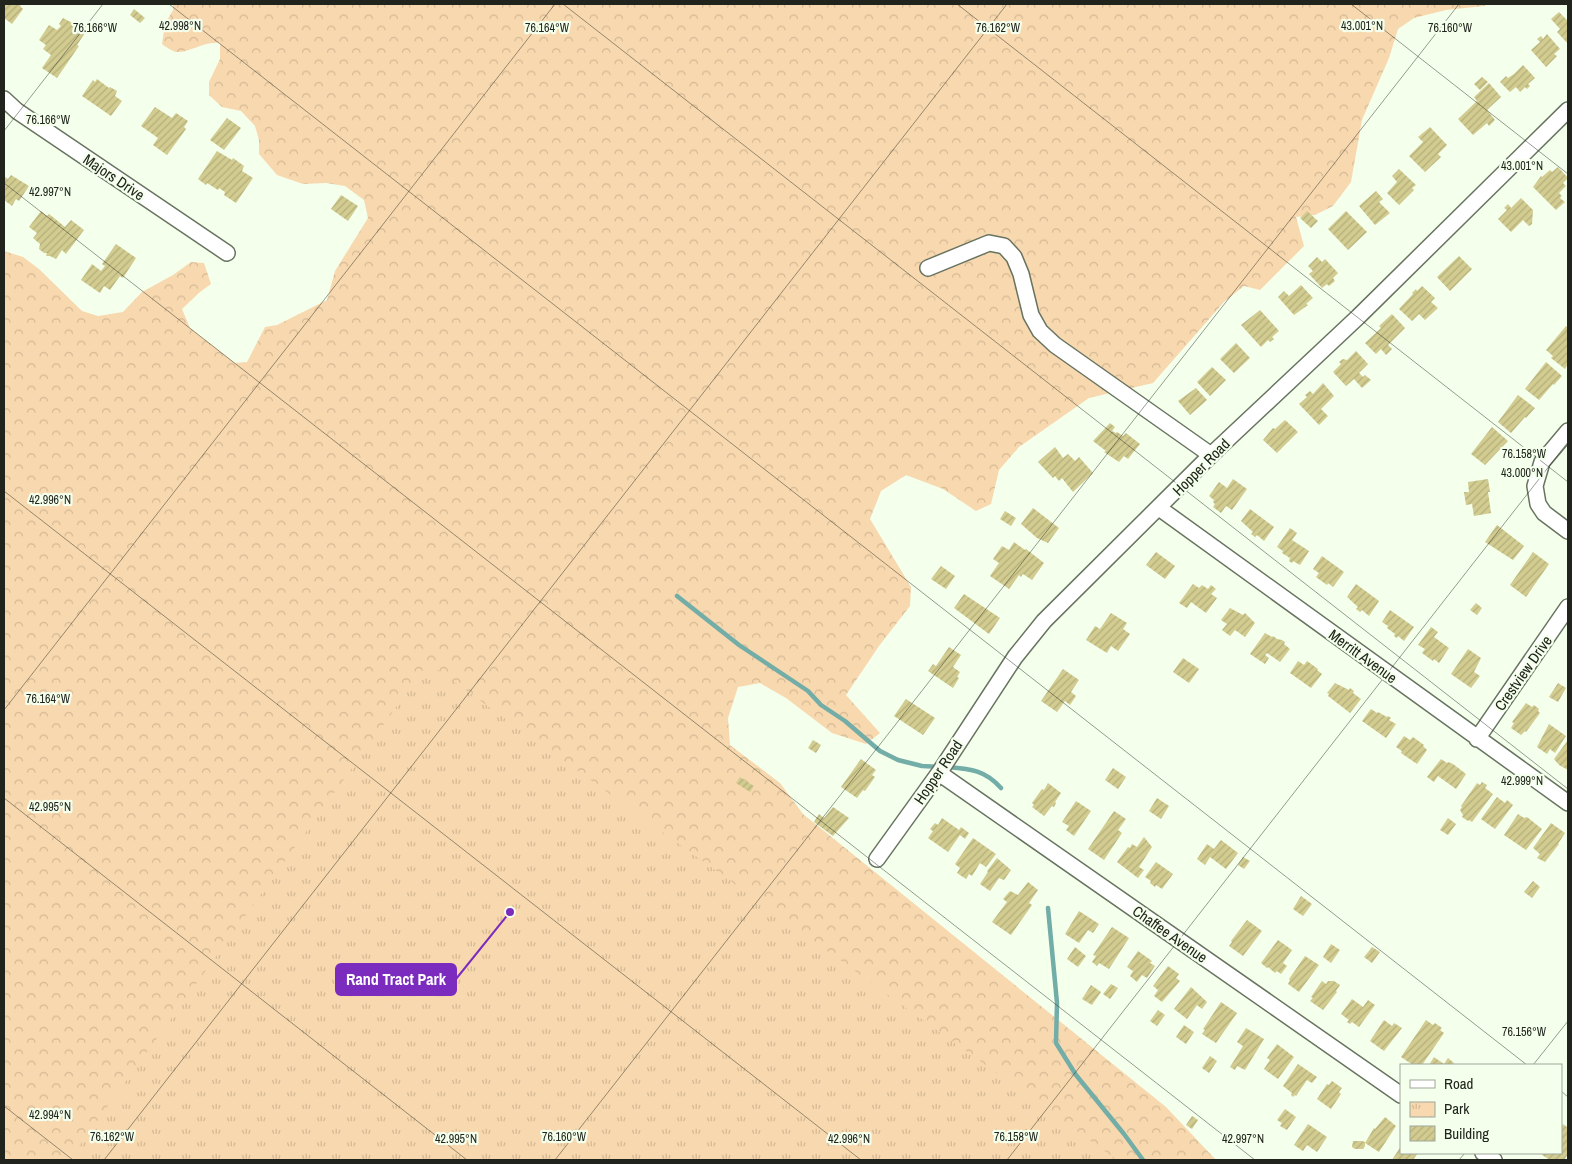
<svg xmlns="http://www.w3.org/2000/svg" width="1572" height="1164" font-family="'Archivo Narrow',sans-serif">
<defs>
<pattern id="forest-crowns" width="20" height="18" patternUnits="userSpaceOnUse" patternTransform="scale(1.25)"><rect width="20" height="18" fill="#f8d8ae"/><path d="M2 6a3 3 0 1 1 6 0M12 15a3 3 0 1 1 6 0" fill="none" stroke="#d4b995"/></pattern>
<pattern id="park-tufts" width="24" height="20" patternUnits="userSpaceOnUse" patternTransform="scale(1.25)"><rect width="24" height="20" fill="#f8d8ae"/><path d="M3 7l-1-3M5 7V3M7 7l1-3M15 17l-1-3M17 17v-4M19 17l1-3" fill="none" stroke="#d4b995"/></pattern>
<pattern id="building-hatch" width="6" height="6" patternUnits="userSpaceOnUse" patternTransform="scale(1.25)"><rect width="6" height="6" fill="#d2cc90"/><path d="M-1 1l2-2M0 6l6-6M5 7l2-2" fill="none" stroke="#b4af7c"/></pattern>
</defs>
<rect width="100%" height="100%" fill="#f4ffec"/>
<path fill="url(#forest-crowns)" d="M173 4H1488L1484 6 1446 10 1414 18 1398 29 1389 58 1362 120 1351 182 1333 206 1315 215 1296 217 1304 246 1260 290 1244 286 1224 302 1153 383 1089 398 1019 447 999 470 991 504 976 511 943 489 906 475 881 491 870 519 911 587 910 606 879 646 846 695 880 733 866 744 832 733 786 698 760 683 738 687 728 718 730 745 780 783 803 814 1166 1107 1216 1160H4V251L23 257 39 269 82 311 98 316 123 312 142 292 173 275 191 262 204 263 211 284 200 292 182 309 190 328 235 363 247 362 265 327 277 325 327 300 335 271 368 218 364 200 345 186 326 183 303 184 277 175 259 154V140L255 126 241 111 222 107 209 95V82L220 59V43C202 41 191 53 176 52 172 51 166 47 162 44L165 24 173 10Z"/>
<path fill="url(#park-tufts)" d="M428 663 1117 1160H69Z"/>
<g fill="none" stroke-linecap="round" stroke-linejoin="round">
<path stroke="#73ada8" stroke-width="4.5" d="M677 596 739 645 808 691 821 705 845 721 880 751 898 760 922 766 940 767
M947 767C971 769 985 770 1001 788
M1048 908 1057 1003 1056 1043 1076 1075 1124 1134 1143 1160"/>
</g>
<path fill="url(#building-hatch)" d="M4 4H22L20 6 23 9 12 24 4 18Z
M134 9 145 18 140 23 130 15Z
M1559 12 1568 21V44L1557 32 1560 29 1551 19Z
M63 18 80 27 79 29 85 33 77 45 79 46 57 78 42 68 51 55 43 49 46 45 39 40 49 25 57 30 61 26 59 24Z
M1547 34 1560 49 1554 54 1557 56 1546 67 1531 50 1540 42 1537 39 1541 36 1543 39Z
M1523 65 1535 78 1528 84 1530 86 1527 89 1525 87 1520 92 1516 87 1510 92 1500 82 1506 76 1508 78 1514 74Z
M1482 77 1488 82 1480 90 1474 84Z
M97 79 109 88 110 87 117 91 115 96 122 101 111 116 82 96 93 80 95 82Z
M1489 83 1501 97 1487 110 1495 120 1489 126 1487 123 1473 135 1458 119 1477 101 1474 97Z
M155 107 172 118 176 113 188 121 184 127 186 129 167 155 153 145 158 138 141 126Z
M227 118 241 128 224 150 210 140Z
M1430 127 1447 145 1438 154 1441 157 1425 172 1409 156 1423 142 1418 137Z
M217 151 232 160 233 158 244 166 242 171 253 178 236 203 224 195 225 192 219 188 218 190 207 183 206 185 198 179Z
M1558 167 1568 178 1563 183 1566 186 1559 193 1562 196 1560 198 1565 202 1556 210 1533 187 1541 176 1542 177 1550 170 1552 172Z
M1399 169 1416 185 1412 188 1414 190 1399 205 1387 193 1397 182 1392 176Z
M11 175 29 186 19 201 16 199 12 206 4 200V176L8 179Z
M1376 191 1383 199 1379 202 1390 213 1375 225 1359 206Z
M341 195 358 206 348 221 331 209Z
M1521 198 1533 210 1532 224 1529 226 1523 220 1511 232 1498 219 1507 210 1504 208 1508 204 1511 208Z
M41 211 47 216 49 214 65 227 71 220 84 230 66 254 62 250 56 259 50 256H46L47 253H44L39 249 40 244 33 238 37 233 29 227Z
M1307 211 1318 221 1311 228 1300 218Z
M1346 211 1367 232 1348 250 1328 229Z
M116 244 136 258 123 278 120 276 110 290 104 286 100 293 81 280 92 264 101 271 105 266 102 264Z
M1459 256 1472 269 1450 291 1437 277Z
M1317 257 1322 262 1325 259 1338 273 1333 278 1335 281 1329 286 1327 284 1322 288 1309 274 1313 271 1308 266Z
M1301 285 1313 298 1306 304 1308 305 1294 315 1278 297 1284 291 1289 296Z
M1422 286 1435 298 1431 302 1438 308 1425 320 1419 314 1412 321 1399 309 1413 294 1412 293 1416 289 1417 291Z
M1260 310 1279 331 1272 337 1274 339 1270 342 1268 340 1261 347 1241 325Z
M1392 314 1405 328 1388 345 1392 349 1386 355 1381 349 1376 354 1365 343 1381 328 1379 326Z
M1566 326 1568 328V364L1565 369 1551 358 1553 356 1546 350Z
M1236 343 1250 358 1234 373 1220 359Z
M1356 351 1368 364 1359 373 1363 377 1365 375 1371 380 1362 388 1354 379 1346 386 1333 372 1341 364 1339 362 1343 359 1347 360Z
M1546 362 1562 376 1554 385 1553 384 1539 400 1525 389Z
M1212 367 1226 380 1210 396 1197 382Z
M1323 383 1334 396 1321 409 1328 416 1319 425 1299 404 1307 397 1305 395 1310 391 1313 394Z
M1196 388 1207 400 1190 415 1178 401Z
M1518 395 1535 408 1526 418 1525 417 1511 433 1498 422Z
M1285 420 1298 432 1277 453 1263 440 1273 428 1275 429Z
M1110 423 1115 427 1112 431 1116 433 1117 432 1123 436 1126 433 1140 444 1128 459 1124 456 1119 462 1104 452 1106 451 1093 441Z
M1492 427 1508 441 1485 465 1471 454Z
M1055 447 1063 458 1068 454 1075 461 1079 457 1093 473 1073 492 1062 478 1059 481 1055 476 1053 478 1038 462Z
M1233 479 1247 489 1232 510 1226 506 1221 513 1213 507 1215 504 1213 502 1214 500 1209 496 1219 482 1227 488Z
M1488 479 1490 492H1488L1491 513 1474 516 1472 504 1466 505 1464 492H1469L1468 482Z
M1033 508 1059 528 1048 543 1037 538 1021 524Z
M1250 509 1274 527 1264 541 1257 535 1255 537 1251 534 1253 532 1241 521Z
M1005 511 1016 518 1011 526 1000 519Z
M1497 525 1524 546 1513 560 1485 542Z
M1290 528 1297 533 1292 540 1309 551 1300 565 1293 561 1292 563 1289 561 1290 558 1282 553 1283 551 1277 547Z
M1014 542 1025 550 1026 549 1044 563 1032 580 1023 574 1021 577 1019 575 1009 589 990 576 999 563 993 559 1002 546 1009 550Z
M1156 552 1175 566 1165 579 1146 565Z
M1533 552 1549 564 1526 597 1510 585Z
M1322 556 1344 572 1333 587 1328 583 1327 585 1316 577 1319 573 1313 569Z
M941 566 955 576 946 589 931 579Z
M1193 584 1199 588 1202 585 1208 589 1211 585 1216 589 1211 594 1217 598 1206 613 1191 602 1187 608 1179 603Z
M1356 584 1379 601 1369 616 1362 610 1360 612 1356 609 1358 607 1347 597Z
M964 594 1000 618 989 634 954 608Z
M1476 603 1482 608 1477 615 1470 610Z
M1230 608 1243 615 1245 613 1255 623 1245 637 1235 630 1230 636 1222 630 1227 624 1221 620Z
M1390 610 1414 627 1404 641 1398 636 1397 638 1394 636 1395 634 1387 628 1388 626 1382 622Z
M1111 613 1127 623 1123 629 1130 634 1118 651 1111 646 1107 653 1086 640 1095 626 1100 629Z
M1431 627 1438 632 1434 637 1449 648 1439 663 1434 659 1433 661 1422 653 1425 649 1418 645Z
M1265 633 1272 637 1273 636 1277 639 1282 640 1285 642 1284 644 1290 649 1280 662 1267 653 1265 655 1269 658 1265 664 1250 654Z
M949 647 961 655 953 667 960 672 957 677 959 678 953 688 928 671 933 664 936 666Z
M1468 649 1481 658 1474 672 1480 676 1471 688 1451 674Z
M1183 658 1199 669 1189 683 1173 672Z
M1298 661 1304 665 1307 661 1318 669 1317 670 1322 674 1311 688 1290 673Z
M1063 669 1079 680 1071 692 1076 696 1070 705 1065 701 1057 712 1041 701Z
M1335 683 1349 690 1350 688 1354 691 1353 693 1361 699 1350 713 1328 696 1329 694 1327 693Z
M1558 683 1566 688 1558 702 1549 697Z
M906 699 935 718 923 735 894 716Z
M1526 703 1532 707 1534 705 1539 709 1538 711 1540 713 1526 732 1525 731 1521 735 1511 728 1514 723 1512 722Z
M1371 709 1377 713 1378 712 1387 717 1388 716 1391 718 1389 720 1396 724 1386 738 1362 721Z
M1549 724 1566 736 1555 753 1550 749 1547 754 1537 747Z
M1404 736 1410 740 1413 737 1424 745 1423 746 1427 750 1417 764 1401 753 1402 751 1396 747Z
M813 740 821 745 816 753 808 748Z
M1568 740V770L1559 765 1554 759Z
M861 759 876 770 872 775 875 777 865 791 863 790 857 798 841 787Z
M1441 759 1447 763 1448 762 1453 764 1466 774 1456 789 1438 776 1434 782 1427 777Z
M1113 768 1126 777 1118 789 1105 780Z
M740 777 754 786 750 792 736 783Z
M1482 782 1487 785 1485 788 1493 794 1472 822 1469 820 1468 821 1462 817 1463 815 1460 810 1462 807 1461 806 1477 783 1480 785Z
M1048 783 1061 793 1055 802 1056 803 1054 807 1052 806 1044 816 1032 807 1034 805 1032 803 1042 789 1044 790Z
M1497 797 1505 803 1507 800 1513 805 1495 829 1481 819Z
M1157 798 1169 806 1161 819 1149 811Z
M1076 801 1091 811 1074 836 1066 830 1069 826 1062 822Z
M833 807 849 818 833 836 814 822 819 814 824 818Z
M1114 811 1126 819 1118 830 1122 833 1104 860 1088 849Z
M1518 814 1524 818 1527 817 1542 829 1526 850 1504 835Z
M942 818 959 830 961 827 969 833 965 839 960 835 948 852 928 838 933 831 930 829 935 823 938 825Z
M1448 818 1456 824 1448 835 1440 830Z
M1551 823 1565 833 1558 844H1559L1545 862 1537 858 1540 854 1533 848Z
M1144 837 1152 847 1139 867 1144 870 1138 878 1117 862 1128 847 1130 848 1132 844 1137 847Z
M973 838 996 854 986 867 980 863 972 876 969 874 966 879 957 873 960 868 955 864Z
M1221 840 1238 853 1226 869 1210 857 1205 865 1197 859 1207 844 1214 849Z
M1243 857 1250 861 1244 869 1238 865Z
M997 858 1011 870 1004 880 999 878 990 891 980 884 988 872 987 871Z
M1156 862 1173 874 1162 889 1156 885 1155 887 1150 883 1151 881 1145 877Z
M1533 881 1540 887 1532 898 1524 892Z
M1028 882 1038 890 1029 903 1032 905 1011 935 992 922 1007 902 1003 899 1010 891 1018 895Z
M1301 896 1312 904 1303 916 1293 909Z
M1079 911 1099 924 1093 933 1088 930 1079 943 1065 934Z
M1247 920 1262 931 1243 956 1229 946 1232 942 1231 941Z
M1112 927 1129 938 1109 969 1099 963 1097 966 1092 962 1096 956 1093 955Z
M1278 940 1292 950 1283 963 1287 966 1281 974 1277 971 1275 973 1268 967 1267 968 1261 963Z
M1331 944 1340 950 1331 963 1323 957Z
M1075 947 1086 956 1078 967 1067 959Z
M1372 947 1380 952 1372 963 1364 957Z
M1138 951 1152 961 1150 963 1155 966 1147 978 1142 975 1137 982 1130 976 1133 971 1127 967Z
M1305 956 1319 965 1299 992 1288 984 1290 980 1289 979Z
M1168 966 1179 974 1176 978 1180 981 1162 1002 1154 996 1158 990 1153 986Z
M1322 981 1326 984 1328 981H1334L1340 985 1336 991 1337 992 1323 1010 1310 1001 1313 998 1311 997Z
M1111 984 1118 988 1110 999 1103 994Z
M1091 985 1101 992 1092 1005 1082 999Z
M1191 987 1207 1002 1202 1009 1197 1005 1187 1019 1174 1009Z
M1352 999 1363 1007 1368 1000 1375 1005 1359 1027 1352 1022 1350 1024 1347 1022 1349 1020 1341 1014Z
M1221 1002 1237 1013 1216 1043 1202 1034 1205 1030 1203 1029Z
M1158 1010 1165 1015 1157 1026 1150 1021Z
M1384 1020 1392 1026 1394 1023 1402 1028 1384 1051 1370 1041Z
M1426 1020 1433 1025 1435 1023 1442 1028 1440 1030 1444 1033 1422 1065H1413L1401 1057Z
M1184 1025 1194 1032 1186 1044 1176 1037Z
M1246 1028 1264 1039 1245 1070 1237 1066 1235 1070 1230 1067 1243 1046 1237 1042Z
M1277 1044 1294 1057 1278 1079 1264 1069 1270 1060 1267 1058Z
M1210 1056 1217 1061 1209 1073 1202 1068Z
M1434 1057 1444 1064 1448 1058 1454 1063 1453 1065H1429Z
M1298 1064 1317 1077 1312 1083 1307 1080 1296 1096 1295 1095 1293 1097 1291 1095 1292 1093 1283 1086Z
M1332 1081 1342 1088 1339 1092 1341 1094 1331 1109 1317 1099 1327 1084 1329 1085Z
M1285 1109 1296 1117 1287 1130 1280 1126 1282 1123 1277 1120Z
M1192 1116 1198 1120 1192 1129 1186 1125Z
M1385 1117 1396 1126 1379 1152 1365 1143 1374 1128 1375 1129Z
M1308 1124 1327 1137 1317 1152 1307 1145 1303 1151 1294 1145Z
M1563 1124 1567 1127 1568 1125V1154L1564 1160H1550L1542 1155 1543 1153H1561V1128Z
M1353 1141H1362L1365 1142V1146L1363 1149H1355L1352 1147Z
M1401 1146V1153H1418L1413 1160H1392Z"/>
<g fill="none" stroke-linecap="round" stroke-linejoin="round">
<defs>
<path id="minor" d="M4 99 17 111 227 253
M928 268 989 243 1004 246 1014 257 1021 274 1031 315 1040 331 1055 345 1211 455
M1568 431 1542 462 1535 486 1538 504 1544 513 1568 531
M1159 508 1568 803
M1477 739 1568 607
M939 773 1401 1095
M877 859 939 773 1015 657 1044 621 1211 455 1358 317 1568 110
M1483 1153 1494 1160"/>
</defs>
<use href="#minor" stroke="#687460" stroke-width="18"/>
<use href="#minor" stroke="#fff" stroke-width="15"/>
</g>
<path fill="none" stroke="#20241c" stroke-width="1" stroke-opacity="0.45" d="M169 4 1527 1065M563 4 1568 789M957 4 1568 482M1351 4 1568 174M4 131 103 4M4 183 1255 1160M4 491 861 1160M4 710 555 4M4 798 467 1160M1533 1065 1568 1021M1561 1091 1568 1097M4 1106 73 1160M104 1160 1007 4M555 1160 1459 4M1007 1160 1568 442M1459 1160 1465 1153"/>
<g text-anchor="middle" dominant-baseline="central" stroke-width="4.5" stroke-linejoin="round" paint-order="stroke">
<g font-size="15" fill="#20241c" stroke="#f4ffec">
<text transform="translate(114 177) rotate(34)">Majors Drive</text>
<text transform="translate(1201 467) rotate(-45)">Hopper Road</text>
<text transform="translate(1363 656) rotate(36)">Merritt Avenue</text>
<text transform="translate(1523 673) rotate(-55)">Crestview Drive</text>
<text transform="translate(938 772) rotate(-56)">Hopper Road</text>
<text transform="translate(1170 934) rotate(35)">Chaffee Avenue</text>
</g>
</g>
<g font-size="12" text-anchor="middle" fill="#20241c" stroke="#f4ffec" stroke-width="4.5" stroke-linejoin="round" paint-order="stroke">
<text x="180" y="30">42.998°N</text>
<text x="1362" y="30">43.001°N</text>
<text x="95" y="32">76.166°W</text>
<text x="547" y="32">76.164°W</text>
<text x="998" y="32">76.162°W</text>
<text x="1450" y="32">76.160°W</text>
<text x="48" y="124">76.166°W</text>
<text x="1522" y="170">43.001°N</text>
<text x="50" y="196">42.997°N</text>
<text x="1524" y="458">76.158°W</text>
<text x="1522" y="477">43.000°N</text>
<text x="50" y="504">42.996°N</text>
<text x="48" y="703">76.164°W</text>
<text x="1522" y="785">42.999°N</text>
<text x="50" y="811">42.995°N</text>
<text x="1524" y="1036">76.156°W</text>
<text x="50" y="1119">42.994°N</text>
<text x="112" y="1141">76.162°W</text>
<text x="564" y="1141">76.160°W</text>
<text x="1016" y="1141">76.158°W</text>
<text x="456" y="1143">42.995°N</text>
<text x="849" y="1143">42.996°N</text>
<text x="1243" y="1143">42.997°N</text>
</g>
<path fill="none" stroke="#7b2cbf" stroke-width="2" d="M510 912L456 979"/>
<circle fill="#7b2cbf" stroke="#f4ffec" stroke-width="2" cx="510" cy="912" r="5"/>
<rect fill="#7b2cbf" stroke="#7b2cbf" stroke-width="2" x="336" y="964" width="120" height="31" rx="5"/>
<g font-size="16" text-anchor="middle" font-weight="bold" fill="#fff">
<text x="396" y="985">Rand Tract Park</text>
</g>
<rect width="1572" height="1164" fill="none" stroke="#20241c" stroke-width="10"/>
<rect x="1400" y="1064" width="162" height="90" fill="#f4ffec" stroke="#9fa799"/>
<rect x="1410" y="1080" width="25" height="8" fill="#ffffff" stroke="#9fa799"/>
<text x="1444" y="1089" font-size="15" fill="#20241c">Road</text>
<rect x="1410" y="1102" width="25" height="15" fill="url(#park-tufts)" stroke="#9fa799"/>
<text x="1444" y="1114" font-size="15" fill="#20241c">Park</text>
<rect x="1410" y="1126" width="25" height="15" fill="url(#building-hatch)" stroke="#9fa799"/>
<text x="1444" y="1139" font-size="15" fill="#20241c">Building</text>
</svg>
